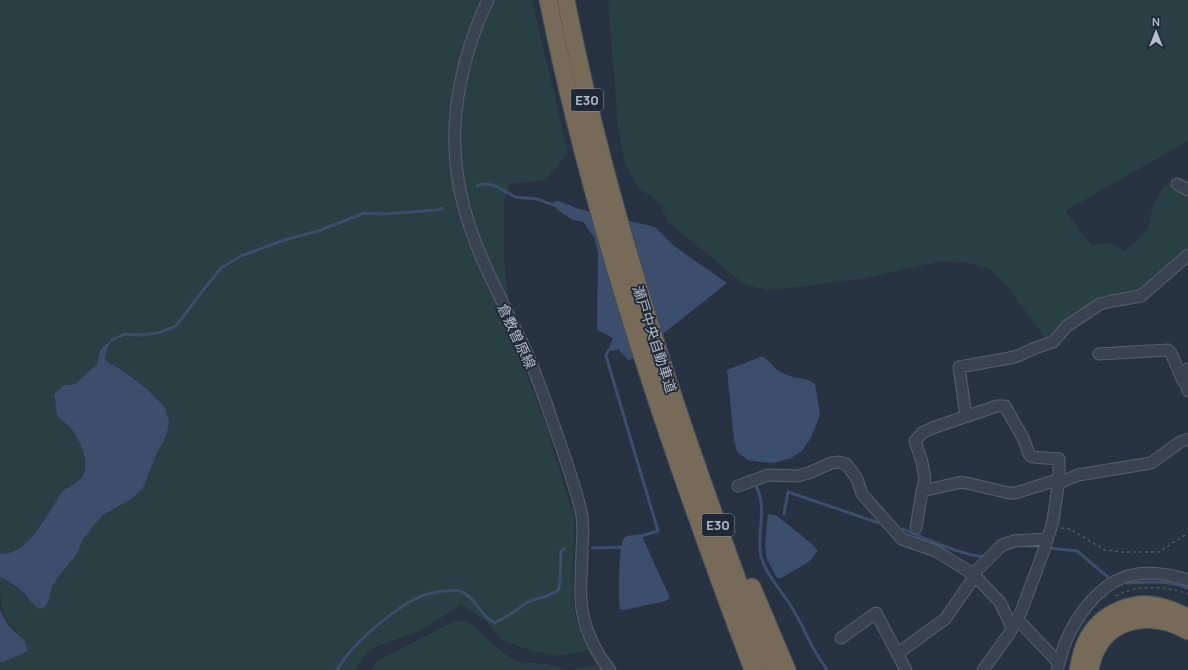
<svg xmlns="http://www.w3.org/2000/svg" width="1188" height="670" font-family="Manrope,'Noto Sans JP',sans-serif">
<rect width="100%" height="100%" fill="#263142"/>
<path fill="#283f43" d="M0 0H532L568 153 546 180 510 184 504 201V258L512 338 545 422 574 516 573 602 576 620 582 636 590 650 557 656 526 649 502 640 486 621 461 605 420 631 370 649 354 670H0V662H4L18 633C0 616 0 602 0 577 14 583 25 595 36 606L48 602 52 587 59 576 77 554 83 539 87 535 94 525 102 515 133 498 142 488 155 458 167 434 169 422 165 407 147 389 125 372 105 360 107 349 111 341C99 348 99 349 98 363L75 384 64 385C62 389 57 394 56 398 56 400 56 402 56 405 57 419 62 417 70 427 79 439 89 457 85 472 80 487 64 484 57 500 44 519 27 555 0 554Z
M610 0H1188V141L1065 211 1092 245 1111 243 1124 251 1138 240 1148 227 1153 206 1163 187 1170 183 1188 194V250L1141 291 1101 299 1064 321 1046 339 1006 285 991 270 969 263 942 261 866 278 792 288 767 290 745 285 668 222 660 203 639 188 625 165 618 127 608 1Z
M465 620 476 628 501 651 517 662 547 664 568 670 597 665 603 670H371L376 661 453 622Z"/>
<path fill="#3b4e6b" d="M555 201H559L579 209 655 227 674 246 727 283 629 361 618 349 612 351 609 347 613 338 597 330 598 252 594 237 583 222 573 220 563 214 556 208 553 203Z
M112 340 107 349 105 360 125 372 147 389 165 407 169 422 167 434 155 458 143 488 133 498 103 515 94 525 87 535 83 539 77 554 59 576 52 587 48 602 45 607 40 609C33 605 29 599 24 593 16 586 9 581 0 577V554C27 555 44 519 57 500 63 485 77 487 83 475 91 462 78 436 69 426 66 423 62 421 59 418 54 411 57 401 54 394L64 385 75 384 98 363C99 349 100 348 112 340Z
M760 357H764C771 363 777 372 787 375 796 379 807 377 815 384L820 414 812 436 802 451 791 458 775 463 759 462 748 460 737 452 734 440 727 370Z
M768 514 776 515 812 544 818 551 809 562 781 578H777L767 560 765 546Z
M641 534 670 598 666 601 624 610 620 609 619 603C619 593 618 541 625 537 629 535 636 535 641 534Z
M0 610 9 626 25 641 28 651 4 662H0Z"/>
<g fill="none" stroke-linecap="round" stroke-linejoin="round">
<path stroke="#3b4e6b" stroke-width="3" d="M477 186 483 184 494 185 515 197 537 199 557 206
M112 340 125 334 141 335 158 333 176 326 197 298 221 268 241 256 287 239 318 231 364 213 382 214 425 211 438 210 443 208
M613 346 608 351 606 356 658 531 638 537
M756 486C768 509 756 532 761 556 766 575 781 590 791 606 799 619 804 630 811 644 815 653 822 661 827 670
M784 514 788 492 879 523
M903 529C919 536 970 559 986 556
M1026 546H1042
M592 548 625 547
M1048 548 1077 551 1109 578
M1001 551 1013 547
M1127 583C1148 582 1168 580 1188 588
M337 670C349 647 389 613 413 600 423 595 436 591 448 591 451 591 456 590 460 591 476 597 480 617 495 623L509 615 529 601 546 596 558 591 560 582 561 551 565 548"/>
<defs>
<path id="minor" d="M488 0C463 52 449 115 457 172 465 238 500 294 527 353 537 377 546 402 554 426 564 454 574 482 581 511 584 523 583 537 582 550 582 566 580 583 581 599 582 624 594 651 610 670
M1177 184 1188 190
M1099 354 1168 350 1171 353 1183 381H1185
M1188 369 1184 372 1185 381 1188 391
M966 416 959 367 1015 357 1035 348 1053 342 1067 326 1100 304 1112 301 1141 296 1188 255
M738 486 768 475 797 476 809 473 831 463 838 462 846 464 850 469 857 479 862 494 902 539 936 551 973 574 1002 545 1014 541 1047 539
M922 491 962 482 1009 493H1015L1054 481 1061 482
M916 528 922 491 925 479 922 462 915 441 922 433 935 427 997 406H1005L1024 440 1029 454 1032 457 1059 459V482
M973 574 1000 602 1012 628
M1017 619 1059 663
M841 638 876 613 906 670
M897 654 945 619 975 576
M983 670 1009 634 1021 612 1043 553 1053 521 1058 486 1061 482 1078 475 1151 463 1180 442 1188 439
M1057 670C1060 660 1062 650 1066 641 1076 617 1097 588 1122 578 1142 570 1168 573 1188 580"/>
<path id="highway" d="M548 0C594 228 671 453 753 670
M566 0C611 229 689 452 771 670
M752 587 787 670
M1078 670C1080 660 1082 649 1087 640 1101 612 1135 598 1165 608 1173 610 1181 614 1188 618
M1090 670C1091 665 1092 660 1094 655 1110 615 1154 612 1188 631"/>
</defs>
<use href="#minor" stroke="#58616e" stroke-width="13"/>
<use href="#highway" stroke="#454e5c" stroke-width="19"/>
<path stroke="#465c5f" stroke-width="1.5" stroke-dasharray="3 3" stroke-linecap="butt" d="M1061 528 1070 529 1105 550 1122 552H1159L1188 533
M1116 596C1138 584 1165 586 1188 594"/>
<use href="#minor" stroke="#3a4351" stroke-width="11"/>
<use href="#highway" stroke="#776b57" stroke-width="17"/>
</g>
<g text-anchor="middle" dominant-baseline="central" stroke-width="3.5" stroke-linejoin="round" paint-order="stroke">
<g fill="#1f2837" stroke="#89919f" stroke-width="1">
<rect x="571" y="89" width="32" height="22" rx="3"/>
<rect x="702" y="514" width="32" height="22" rx="3"/>
</g>
<g font-size="13" font-weight="bold" fill="#b7becb">
<text x="587" y="100">E30</text>
<text x="718" y="525">E30</text>
</g>
<g font-size="14" fill="#b7becb" stroke="#1f2837">
<text transform="translate(517 336) rotate(65)">倉敷曽原線</text>
<text transform="translate(655 339) rotate(72)">瀬戸中央自動車道</text>
</g>
</g>
<g transform="translate(1156 32)" stroke="#1f2837" stroke-width="3" paint-order="stroke">
<path d="M0-3L7 15L0 10L-7 15Z" fill="#b7becb"/>
<text y="-6" font-size="11" font-weight="bold" text-anchor="middle" fill="#b7becb">N</text>
</g>
</svg>
